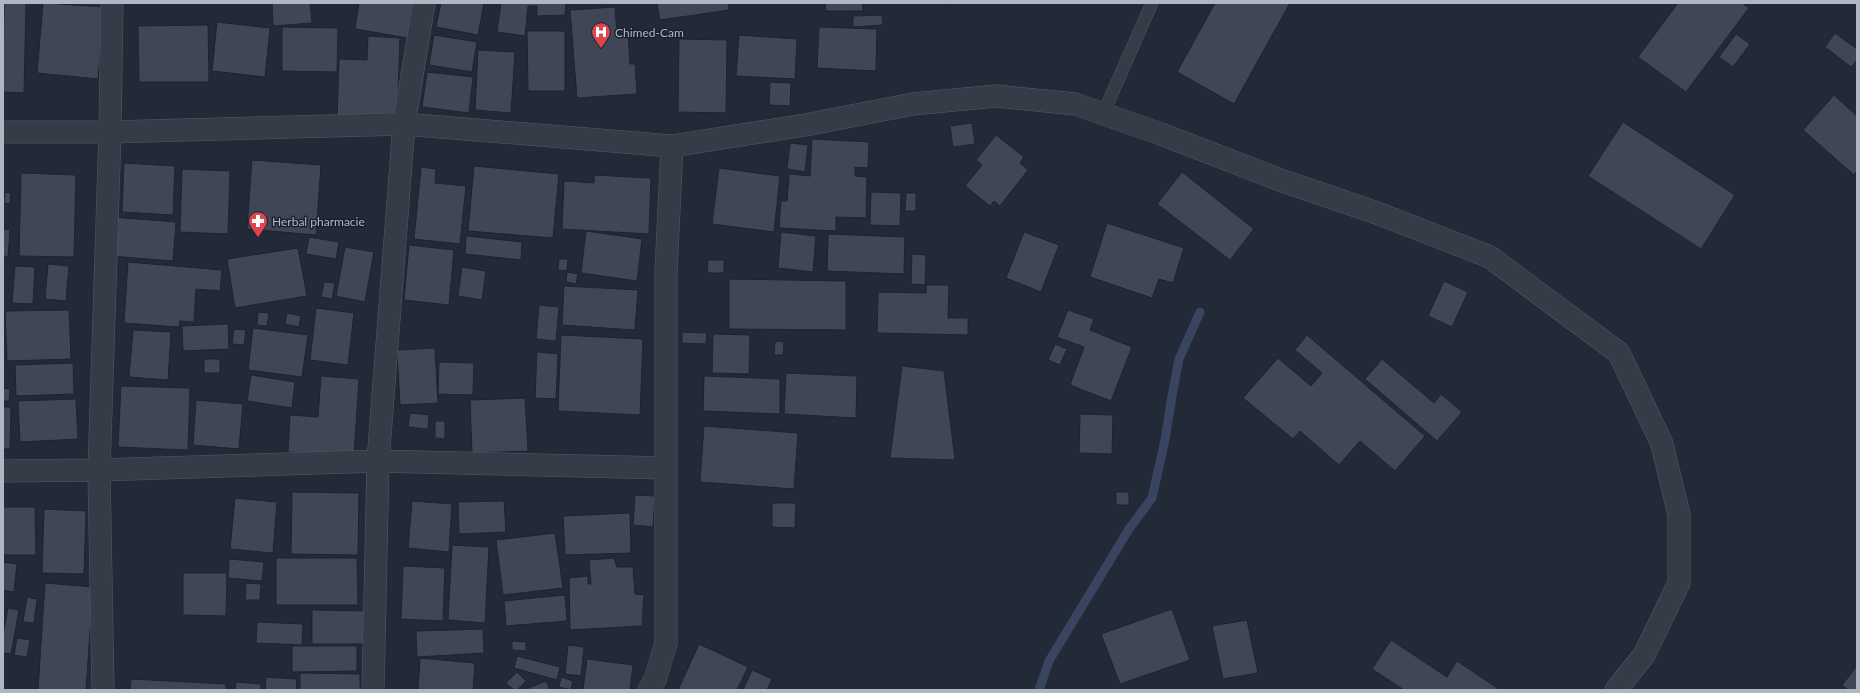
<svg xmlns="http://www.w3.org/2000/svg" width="1860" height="693" font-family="Lato,sans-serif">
<rect width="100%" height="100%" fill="#222937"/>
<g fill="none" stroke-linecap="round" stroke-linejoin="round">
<path stroke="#394560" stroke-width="9" d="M1039 690 1049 661 1129 529 1152 498 1165 440 1172 396 1179 359 1200 312"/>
</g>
<path fill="#3f4757" stroke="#1d232f" d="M4 3H26L24 93 3 92Z
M43 3 104 7 98 79 37 73Z
M272 3H310L312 23 273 26Z
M359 3H413L408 38 355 29Z
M441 3H484L478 35 436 27Z
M501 3H566L565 15 537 16V6H528L525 36 497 32Z
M657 3H728L729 10 660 20Z
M825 3H862L863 11H826Z
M945 3H961L945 5Z
M1215 3H1290L1234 104 1177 72Z
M1678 3H1742L1749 8 1686 92 1638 57Z
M615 7 617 34 628 33 630 64H635L637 94 577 98 570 10Z
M882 15 883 25 853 27V16Z
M217 22 270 28 265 77 212 71Z
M208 25 209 82H139L138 26Z
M282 27 338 28 337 72 282 71Z
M819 27 877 29 876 71 817 68Z
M527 31H565V91H528Z
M1835 33 1857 49V60L1851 67 1825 47Z
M1736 34 1750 44 1733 67 1719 57Z
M434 35 477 42 472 72 429 65Z
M739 35 797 39 795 79 736 76Z
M368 36 400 38 397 122 337 120 339 59 367 60Z
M679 39 727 40 726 113 678 112Z
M478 50 515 52 511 113 475 110Z
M427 72 473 77 469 113 422 107Z
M770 82 791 83 790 106 769 105Z
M1834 95 1857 116V171L1854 175 1803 130Z
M1623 122 1735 195 1701 249 1588 176Z
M972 123 975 144 953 147 950 126Z
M996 135 1024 157 1020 163 1028 170 1000 206 994 201 990 206 965 186 982 165 976 160Z
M812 139 869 142 868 168 855 167V176L867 177 866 218 836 217V231L779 228 781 201H787L789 174 810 176Z
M790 143 808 145 805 172 787 169Z
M252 160 321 165 316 235 247 229Z
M124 163 175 166 173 215 122 212Z
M474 166 559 174 553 238 468 231Z
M421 167 436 169 435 183 466 186 460 244 414 239Z
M719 168 780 176 774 232 712 224Z
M182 169 230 171 228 234 180 232Z
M1182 172 1254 229 1230 260 1157 204Z
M21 173 76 175 74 257 19 256Z
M594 175 651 178 649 234 562 229 564 181 594 183Z
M5 192 11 193 10 204 4 203Z
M871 192 901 193 900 226 870 225Z
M906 193H916V211H905Z
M112 217 176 222 173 261 110 256Z
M1107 223 1184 248 1173 283 1159 279 1152 298 1090 277Z
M3 229 10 230 8 257 3 256Z
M586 231 642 239 637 281 581 273Z
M781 232 816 236 813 272 778 268Z
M1024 232 1059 245 1041 292 1006 278Z
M828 234 905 237 904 274 827 271Z
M466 236 522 242 521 260 465 254Z
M309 237 339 242 336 259 306 254Z
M409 245 454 250 449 305 404 300Z
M345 247 374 252 365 302 336 296Z
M298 248 307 296 235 308 227 259Z
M912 254 926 255 925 285 911 284Z
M559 259H568L567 271 558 270Z
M708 260H724V273H707Z
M128 262 222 270 220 291 196 289 194 322 180 321 179 327 124 323Z
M48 264 69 266 66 301 45 299Z
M15 266 35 267 33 304 12 303Z
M462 267 486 271 482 300 458 296Z
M567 272 578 274 576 284 566 282Z
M729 279 846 281V330L729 329Z
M1444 281 1468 292 1452 327 1428 316Z
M324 282 335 283 332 299 321 297Z
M926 285H949L948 318H968V335L877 333 878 292 926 293Z
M564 286 638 290 635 330 562 325Z
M539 305 559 307 556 341 536 339Z
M316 308 354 313 348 365 310 360Z
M69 310 71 359 7 361 5 311Z
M1068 310 1094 319 1090 330 1132 347 1111 401 1070 385 1084 347 1057 337Z
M258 312 269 313 267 326 257 325Z
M287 313 301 316 299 327 285 324Z
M228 324 229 349 183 351 182 326Z
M253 328 308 335 302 377 248 370Z
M234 329 246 330 244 345 232 344Z
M133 330 171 332 168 380 129 377Z
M682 332 707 333 706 344 682 343Z
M713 334 750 335 749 374 712 373Z
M561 335 643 339 640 415 558 411Z
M1307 335 1425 436 1395 471 1360 441 1339 465 1300 431 1293 439 1243 398 1278 358 1311 386 1322 373 1295 350Z
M775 341 784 342 783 355H774Z
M1055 344 1067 349 1060 365 1048 360Z
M435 348 438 403 400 405 397 350Z
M537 352 558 354 556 399 535 398Z
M204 359H220V373H204Z
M1382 359 1434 403 1441 394 1462 412 1437 441 1365 379Z
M439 362 474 363 473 395 438 394Z
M73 363 74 394 16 396 15 365Z
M902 366 944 371 955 460 890 458Z
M786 373 857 376 856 418 784 414Z
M251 375 295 382 292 408 247 401Z
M321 376 359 379 354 456 288 452 290 415 318 417Z
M704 376 780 379V414L703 411Z
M121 386 190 388 188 450 118 447Z
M3 388 10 389 9 401H3Z
M525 398 528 451 472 453 470 400Z
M76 399 78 439 20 442 18 401Z
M196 400 243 404 239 449 193 445Z
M3 407H11L10 449H3Z
M410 413 429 415 428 429 408 427Z
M1080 414 1113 415 1112 454 1079 453Z
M435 421H445V439L435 438Z
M704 426 798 433 794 489 700 482Z
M292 492 359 493 358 555 291 554Z
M1116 492H1129V505H1116Z
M635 495 655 496 653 527 633 525Z
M235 498 277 502 273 553 230 549Z
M412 501 452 504 449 552 408 548Z
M504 501 506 532 459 534 458 502Z
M772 503H796L795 528 772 527Z
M3 507H35L36 555H3Z
M44 509 86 511 84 574 42 573Z
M630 513 631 553 565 555 563 516Z
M555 533 563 588 503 595 496 540Z
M452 545 489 547 485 623 448 620Z
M276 558H357L358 605H276Z
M614 558 617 567H633L635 594 644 595 642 626 570 630 569 578 588 576V584H591L589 560Z
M229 559 264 562 262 581 228 578Z
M3 562 17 564 14 592 3 590Z
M403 566 445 568 443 621 401 619Z
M183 573H227L226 616 183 615Z
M45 583 93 587 86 690H38Z
M246 583 261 584 260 600H245Z
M565 595 567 621 506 626 504 601Z
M27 597 37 599 34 623 23 622Z
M8 608 19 610 11 654 3 653V635Z
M1172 609 1190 660 1120 684 1101 634Z
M312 610 368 611V644H312Z
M1247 620 1258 673 1223 679 1212 626Z
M257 622 303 624 302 645 256 643Z
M483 629 484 653 417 657 416 631Z
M17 638 30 640 27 657 14 655Z
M1391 640 1447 677 1457 661 1500 690H1404L1372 669Z
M512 641 526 642V651L512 650Z
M699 644 748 667 737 690H678Z
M568 645 584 647 581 676 565 674Z
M292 646H357V671L292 672Z
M517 656 560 667 557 680 514 668Z
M420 658 475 663 473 690H418Z
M587 659 633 665 630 690H583Z
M1857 666V690H1848L1842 685Z
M752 670 772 679 767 690H743Z
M517 672 526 681 517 690H514L506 683Z
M300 673 360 674V690H300Z
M266 677 297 679 296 690H265Z
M561 677 573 681 571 690 559 687Z
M131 679 226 684V690H130Z
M546 681 550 690H524Z
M236 682 261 684V690H235Z"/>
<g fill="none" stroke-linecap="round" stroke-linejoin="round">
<defs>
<path id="service" d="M1103 114 1152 3"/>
<path id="minor" d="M3 132H110L404 124 672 146 805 125 913 104 996 96 1075 104 1161 134 1280 180 1377 213 1490 257 1619 353 1662 444 1679 515V583L1644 655 1616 690
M3 471 99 470 378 461 666 468V272L672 146
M103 690 99 470 110 132 112 3
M373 690 378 461 404 124 424 3
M649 690 655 680 666 643V468"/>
</defs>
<use href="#service" stroke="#535966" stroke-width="13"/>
<use href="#minor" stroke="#535966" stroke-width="23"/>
<use href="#service" stroke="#363b48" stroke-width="12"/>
<use href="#minor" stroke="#363b48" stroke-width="22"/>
</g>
<defs>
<symbol id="hospital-pin" viewBox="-11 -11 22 30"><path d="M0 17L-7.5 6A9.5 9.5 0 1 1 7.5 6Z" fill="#e0444e" stroke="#1b212c"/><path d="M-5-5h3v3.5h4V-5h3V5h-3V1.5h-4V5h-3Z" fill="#fff"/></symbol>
<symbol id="pharmacy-pin" viewBox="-11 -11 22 30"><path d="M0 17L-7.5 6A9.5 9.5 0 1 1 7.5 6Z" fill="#e0444e" stroke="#1b212c"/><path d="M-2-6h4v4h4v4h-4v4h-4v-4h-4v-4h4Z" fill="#fff"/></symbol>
</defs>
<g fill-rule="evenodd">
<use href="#hospital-pin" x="590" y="21" width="22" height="30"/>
<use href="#pharmacy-pin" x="247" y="210" width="22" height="30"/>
</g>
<g text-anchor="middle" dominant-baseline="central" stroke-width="3" stroke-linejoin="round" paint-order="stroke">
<g font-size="12" fill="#b0b6c4" stroke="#1b212c" text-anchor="start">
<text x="615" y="32">Chimed-Cam</text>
<text x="272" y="221">Herbal pharmacie</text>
</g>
</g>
<rect width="1860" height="693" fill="none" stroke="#b0b6c4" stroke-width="8"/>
</svg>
